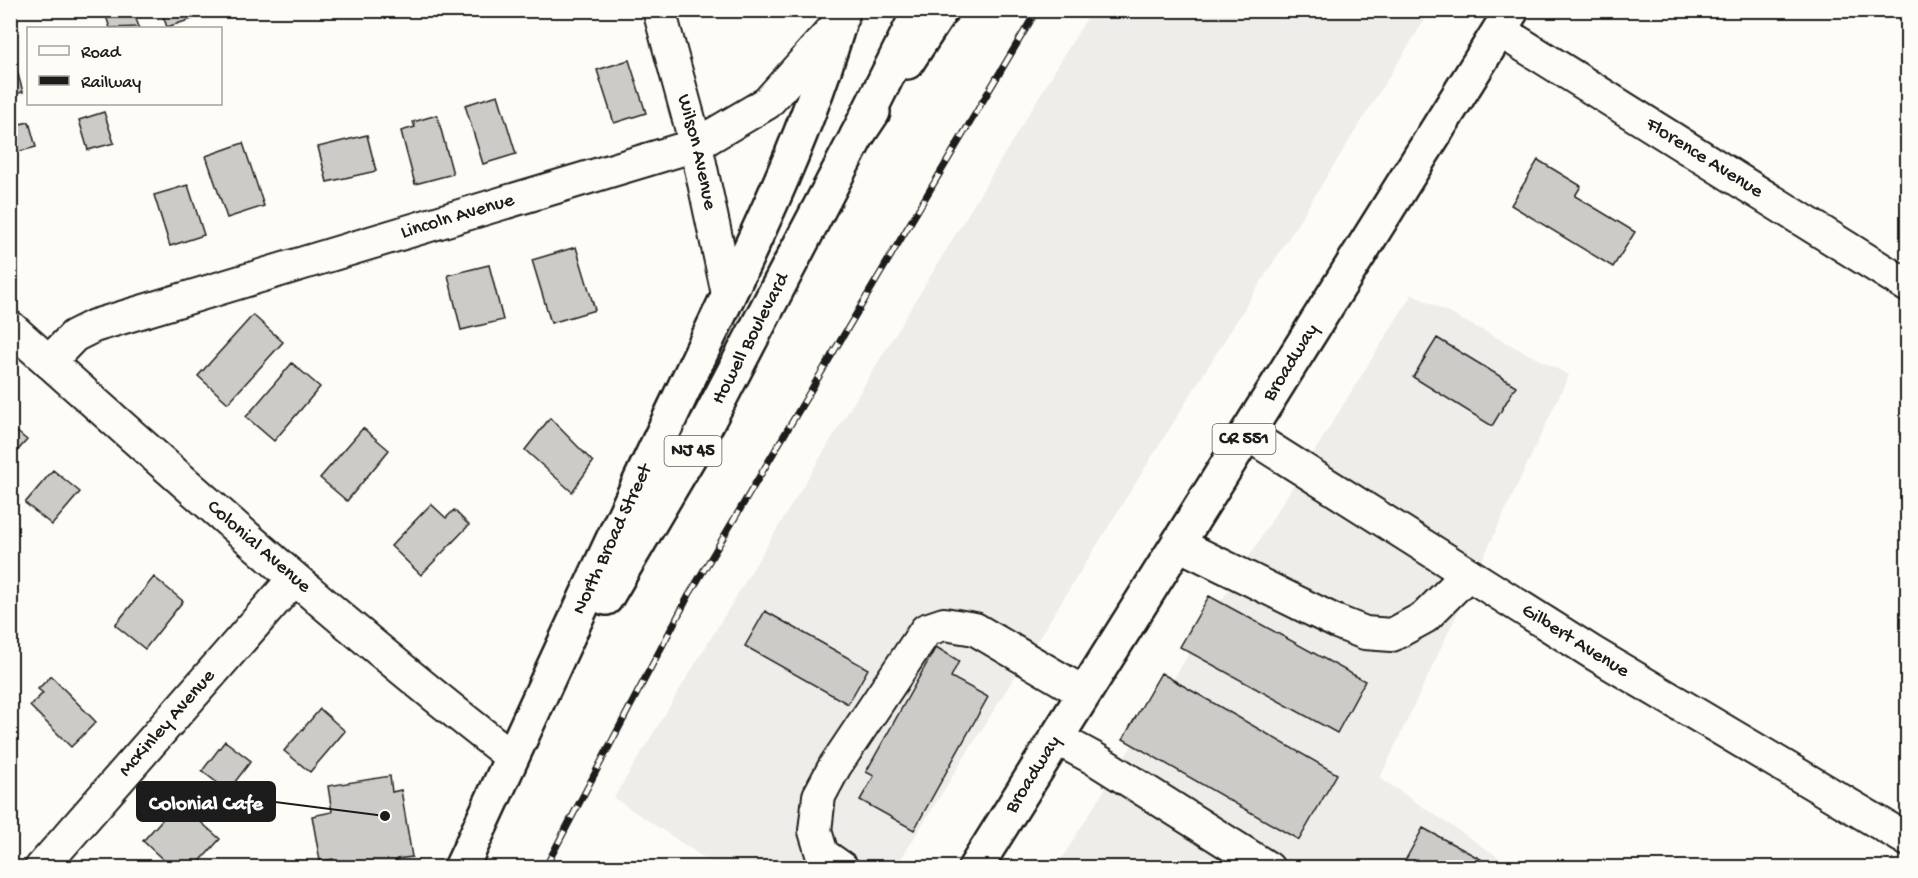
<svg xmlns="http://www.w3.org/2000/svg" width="1918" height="878" font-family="'Gochi Hand',sans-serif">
<rect width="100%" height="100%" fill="#fdfcf7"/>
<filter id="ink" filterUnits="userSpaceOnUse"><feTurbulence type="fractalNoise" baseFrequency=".0167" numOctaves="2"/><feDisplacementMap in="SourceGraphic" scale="12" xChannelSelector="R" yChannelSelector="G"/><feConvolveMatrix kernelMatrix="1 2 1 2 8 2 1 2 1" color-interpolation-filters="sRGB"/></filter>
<g filter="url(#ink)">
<path fill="#eeede9" d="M1091 11H1430L896 867H718L614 798Z
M1412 294 1569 375 1380 778 1513 867 1056 868Z"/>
<path fill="#cccbc8" stroke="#1c1c1c" stroke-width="1.5" d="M104 10H133L139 27 110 28Z
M161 10H193L195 18 167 27Z
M13 57 23 92 10 95V58Z
M629 60 646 113 614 123 597 70Z
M498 95 516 154 483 164 465 105Z
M104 112 114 143 88 150 79 120Z
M17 114 20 124 29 122 36 147 10 154V115Z
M437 115 453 174 415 184 401 131 415 127 413 122Z
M367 135 376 171 327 182 318 147Z
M243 143 264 206 227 218 206 156Z
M1538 160 1581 186 1575 196 1635 232 1613 267 1511 205Z
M188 185 204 235 170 246 154 195Z
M576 247 595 310 551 323 532 260Z
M489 265 503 320 461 330 448 275Z
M253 315 283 342 228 403 198 376Z
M1437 338 1516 386 1492 426 1413 377Z
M292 363 320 387 274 441 246 417Z
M550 418 593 462 572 492 525 450Z
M10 426 27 440 10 459Z
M363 428 389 450 347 501 320 478Z
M53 470 80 492 52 525 25 503Z
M431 504 446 518 454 510 469 525 421 575 391 546Z
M154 577 183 601 145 649 115 625Z
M1209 596 1365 681 1337 733 1180 647Z
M765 611 868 669 848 704 745 646Z
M936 647 959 661 951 677 988 697 914 830 860 800 874 776 866 772Z
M1161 673 1337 774 1299 840 1123 739Z
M51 676 96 722 71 747 30 706 43 693 38 689Z
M320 709 345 731 310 772 284 751Z
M225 741 251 761 228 791 202 771Z
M390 776 392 792 401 790 412 857 397 859 398 868H334L333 859 320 861 312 816 332 812 328 786Z
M178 802 220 839 194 868H172L143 841Z
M1423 828 1497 868H1401Z"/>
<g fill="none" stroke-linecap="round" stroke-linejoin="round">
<defs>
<g id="minor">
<path id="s1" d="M659 10 696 145 728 294"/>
<path id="s2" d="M1499 30 1908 286"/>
<path id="s3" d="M10 327C175 474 338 622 512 757"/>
<path id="s4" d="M49 362 74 336 94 326 696 145 767 103 839 23"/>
<path id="s5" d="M1247 434 1593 653 1908 840"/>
<path d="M1178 544 1337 622 1365 633 1392 635 1425 617 1468 574"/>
<path d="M1056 738 1095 759 1268 868"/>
<path id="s6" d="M41 868 293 580"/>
<path d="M842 868 822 854 815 831 819 796 835 766 926 630 944 624 975 629 1084 693"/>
</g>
<g id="major">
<path d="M907 62 941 10"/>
<path id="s7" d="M606 598 693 450 857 136 873 112"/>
<path id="s8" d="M461 868C533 712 604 556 678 401 738 274 804 147 843 10"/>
<path id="s9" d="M975 868 1512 10"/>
</g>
<path id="highway" d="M857 136 920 10"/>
</defs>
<use href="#minor" stroke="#1c1c1c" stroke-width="36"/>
<use href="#major" stroke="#1c1c1c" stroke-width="38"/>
<use href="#highway" stroke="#1c1c1c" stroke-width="38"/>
<use href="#minor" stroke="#fdfcf7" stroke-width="32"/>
<use href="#major" stroke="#fdfcf7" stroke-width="33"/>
<use href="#highway" stroke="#fdfcf7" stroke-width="33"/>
<defs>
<path id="rail" d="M545 868 689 595 1037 10"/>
</defs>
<use href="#rail" stroke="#1c1c1c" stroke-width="7"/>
<use href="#rail" stroke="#fdfcf7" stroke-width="4.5" stroke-dasharray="14" stroke-linecap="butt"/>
</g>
</g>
<g text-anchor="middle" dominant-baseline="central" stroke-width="4.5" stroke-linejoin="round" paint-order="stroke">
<g fill="#fdfcf7" stroke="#605f5e" stroke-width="1.5">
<rect x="1212.5" y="424" width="63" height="30" rx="4.5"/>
<rect x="664.5" y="436" width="57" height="30" rx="4.5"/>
</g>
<g font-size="18" font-weight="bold" fill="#1c1c1c">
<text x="1244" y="439">CR 551</text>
<text x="693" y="451">NJ 45</text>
</g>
<g font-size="20" fill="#1c1c1c" stroke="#fdfcf7">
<text stroke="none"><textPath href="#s1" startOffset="147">Wilson Avenue</textPath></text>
<text stroke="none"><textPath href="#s2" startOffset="242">Florence Avenue</textPath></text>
<text stroke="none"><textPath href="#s4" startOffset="438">Lincoln Avenue</textPath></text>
<text stroke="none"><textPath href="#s7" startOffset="297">Howell Boulevard</textPath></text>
<text stroke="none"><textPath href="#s9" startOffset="596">Broadway</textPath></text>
<text stroke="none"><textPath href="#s8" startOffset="362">North Broad Street</textPath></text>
<text stroke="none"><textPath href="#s3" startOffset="332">Colonial Avenue</textPath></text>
<text stroke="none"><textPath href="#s5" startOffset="388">Gilbert Avenue</textPath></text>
<text stroke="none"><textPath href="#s6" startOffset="192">McKinley Avenue</textPath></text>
<text stroke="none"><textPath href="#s9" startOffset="110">Broadway</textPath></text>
</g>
</g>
<path fill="none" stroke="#1c1c1c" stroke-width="2" d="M385 816L275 802"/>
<circle fill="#1c1c1c" stroke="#fdfcf7" stroke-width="2" cx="385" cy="816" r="6"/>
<rect fill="#1c1c1c" stroke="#1c1c1c" stroke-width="2" x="137" y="782" width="138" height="39" rx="6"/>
<g font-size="21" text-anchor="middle" font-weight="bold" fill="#fff">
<text x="206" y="809">Colonial Cafe</text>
</g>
<rect width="1918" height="878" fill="none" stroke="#fdfcf7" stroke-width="36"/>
<rect x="18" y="18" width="1882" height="842" fill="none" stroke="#1c1c1c" stroke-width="2" filter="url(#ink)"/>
<rect x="27" y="27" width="195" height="78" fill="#fdfcf7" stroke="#a3a29f" stroke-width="1.5"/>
<rect x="39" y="46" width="30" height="9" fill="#fdfcf7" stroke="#a3a29f" stroke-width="1.5"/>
<text x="81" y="57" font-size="18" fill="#1c1c1c">Road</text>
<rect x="39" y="76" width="30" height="9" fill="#1c1c1c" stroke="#a3a29f" stroke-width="1.5"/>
<text x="81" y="87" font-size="18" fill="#1c1c1c">Railway</text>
</svg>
